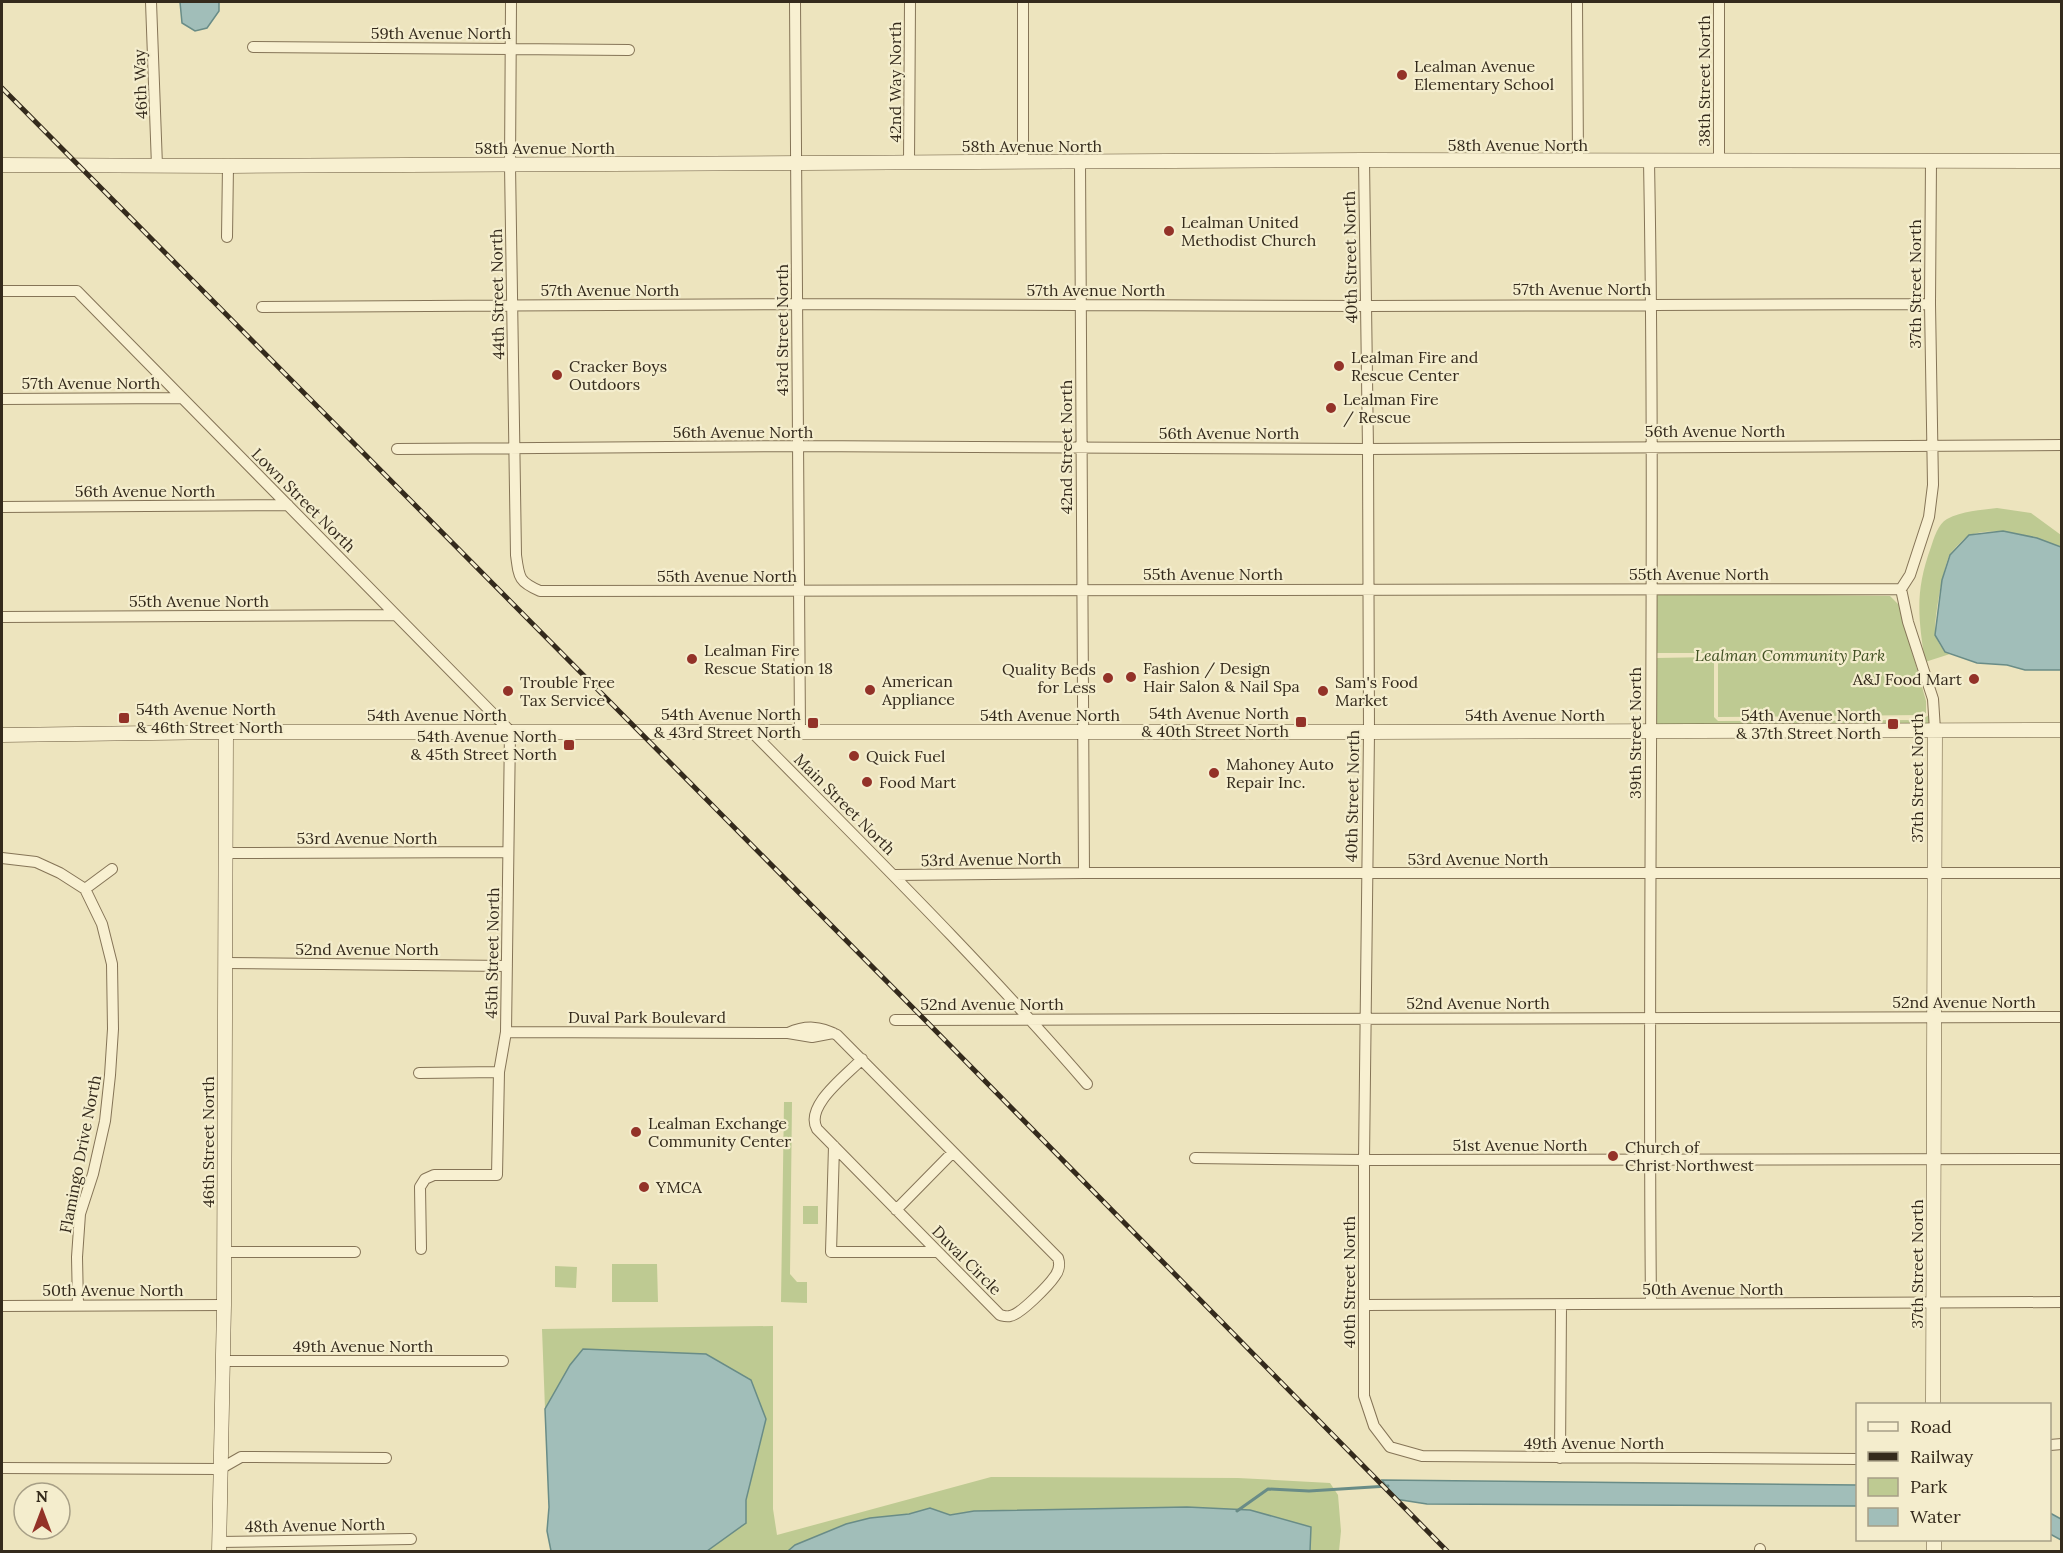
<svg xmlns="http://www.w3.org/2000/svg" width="2063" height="1553" font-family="Lora,serif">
<rect width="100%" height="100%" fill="#ede4be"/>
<path fill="#beca92" d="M1997 508 2031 513 2061 535V547C2035 538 1998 525 1970 535 1965 537 1954 549 1950 554 1944 564 1932 626 1936 636 1938 643 1943 651 1950 654L1925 662C1918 616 1915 591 1931 547 1934 538 1938 524 1947 519 1962 511 1981 510 1997 508Z
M1655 593 1890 596 1899 605 1926 701V713L1921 715 1718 717V653H1655Z
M1714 657V717L1718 721 1921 720 1929 715V724L1656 725V658Z
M784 1102H792L790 1274 797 1282H807V1303L781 1302Z
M803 1206H818V1224H803Z
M612 1264H657L658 1302H612Z
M555 1266 577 1267 576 1288 555 1287Z
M773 1326V1509L777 1535 991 1477 1238 1478 1330 1483 1338 1495 1341 1531 1339 1551H1310V1527L1216 1509 1187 1507 974 1511 950 1515 930 1508 909 1514 870 1518 846 1524 795 1545 788 1551H707L746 1523V1500L766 1419 570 1365 545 1409 542 1329Z"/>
<path fill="#a1beb9" stroke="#698c87" stroke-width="1.5" d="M180 2H219V11L207 28 195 31 182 23Z
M2003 531 2037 538 2061 547V670H2025L2007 665 1977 663 1945 652 1935 635 1942 580 1950 555 1969 535Z
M583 1349 706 1354 751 1380 766 1419 746 1500V1523L707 1551H551L547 1531 549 1507 545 1409 570 1365Z
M1382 1480 1857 1485V1506L1427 1504 1395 1499Z
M1187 1507 1250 1510 1311 1527 1310 1551H788L795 1545 846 1524 870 1518 909 1514 930 1508 950 1515 974 1511Z
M2050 1513 2061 1519V1540L2050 1534Z"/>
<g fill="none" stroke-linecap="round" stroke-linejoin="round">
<path stroke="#698c87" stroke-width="3" d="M1237 1511 1268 1489 1309 1491 1388 1486"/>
<defs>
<path id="street" d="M151 2 157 166
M511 2 510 165 516 555C519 578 519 582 540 591L1901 589
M795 2 800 731
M1023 2V162
M1577 2 1578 161
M253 47 629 50
M1364 160 1368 449 1369 732 1364 1160V1396L1374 1426 1390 1447 1422 1456 1858 1459
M1649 161C1656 542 1647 923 1651 1304
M1719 161V2
M1931 161 1930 304 1933 485 1929 517 1910 575 1901 589 1908 622 1933 699 1935 730
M909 162 910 2
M1080 162 1084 873
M227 237 228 166
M2 291H77L510 731 506 1032 499 1072 497 1175H434L425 1179 420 1187 421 1249
M262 307 797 304 1366 306 1930 304
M2 399 181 398
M397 449 797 446 1368 449 2062 445
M2 507 288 505
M2 617 396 615
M751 731C865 847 981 961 1087 1084
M227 853 508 852
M2 858 36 862 60 873 85 889 102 924 112 964 113 1029 110 1075 105 1121 93 1174 80 1214 77 1257 78 1305
M894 875 1084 873H2062
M85 889 112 869
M226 963 507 966
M895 1020 2062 1017
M506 1032 788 1033 812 1037 833 1033
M788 1033C806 1025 820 1026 837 1035L1058 1258C1060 1264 1059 1271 1055 1276 1049 1285 1020 1315 1010 1316 1007 1317 1004 1316 1000 1315L817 1129C804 1106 847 1075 862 1059
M419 1073 499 1072
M834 1146 831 1252H938
M1195 1158 1364 1160 2062 1159
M896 1210 953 1152
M224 1252H355
M1365 1305 2062 1302
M2 1306 224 1305
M223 1361H503
M2050 1445 2062 1444
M1560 1458 1561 1305
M2 1468 220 1469 241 1457 386 1458
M219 1542 411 1539
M1760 1552V1549"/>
<path id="secondary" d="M2 165 228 166 1364 160 2062 161
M2 735 226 732H1369L2062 730
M1933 1404 1935 730
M1934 1540V1552
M219 1552 224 1305 226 732"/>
</defs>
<use href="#street" stroke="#857457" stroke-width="12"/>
<use href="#secondary" stroke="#66553a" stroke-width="15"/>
<use href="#street" stroke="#f8f0d1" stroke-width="10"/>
<use href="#secondary" stroke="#f8f0d1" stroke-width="14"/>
<defs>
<path id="rail" d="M2 88 924 1019 1448 1552"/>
</defs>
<use href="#rail" stroke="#342a1c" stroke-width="5"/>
<use href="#rail" stroke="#f4edcd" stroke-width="3" stroke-dasharray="9" stroke-linecap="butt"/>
</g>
<g fill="#933228" stroke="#f4edcd" stroke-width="2">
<circle cx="1402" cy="75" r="6"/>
<circle cx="1169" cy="231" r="6"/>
<circle cx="1339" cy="366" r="6"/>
<circle cx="557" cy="375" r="6"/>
<circle cx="1331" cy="408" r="6"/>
<circle cx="692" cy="659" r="6"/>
<circle cx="1131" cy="677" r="6"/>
<circle cx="1108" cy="678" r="6"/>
<circle cx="1974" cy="679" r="6"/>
<circle cx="870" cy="690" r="6"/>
<circle cx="508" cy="691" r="6"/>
<circle cx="1323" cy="691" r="6"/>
<rect x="118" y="712" width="12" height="12" rx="3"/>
<rect x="1295" y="716" width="12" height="12" rx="3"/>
<rect x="807" y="717" width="12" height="12" rx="3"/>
<rect x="1887" y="718" width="12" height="12" rx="3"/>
<rect x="563" y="739" width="12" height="12" rx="3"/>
<circle cx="854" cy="756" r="6"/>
<circle cx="1214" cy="773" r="6"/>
<circle cx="867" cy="782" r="6"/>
<circle cx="636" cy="1132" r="6"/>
<circle cx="1613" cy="1156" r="6"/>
<circle cx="644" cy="1187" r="6"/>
</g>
<g text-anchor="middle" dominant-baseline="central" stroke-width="4.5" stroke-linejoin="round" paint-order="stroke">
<g font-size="16" fill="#342a1c" stroke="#f4edcd">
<text x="441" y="33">59th Avenue North</text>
<text transform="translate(1704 81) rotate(-90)">38th Street North</text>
<text transform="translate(895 82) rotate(-90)">42nd Way North</text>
<text transform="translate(140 84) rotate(-92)">46th Way</text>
<text x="1518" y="145">58th Avenue North</text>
<text x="1032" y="146">58th Avenue North</text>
<text x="545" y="148">58th Avenue North</text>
<text transform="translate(1350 257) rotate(-91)">40th Street North</text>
<text transform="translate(1915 284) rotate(-90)">37th Street North</text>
<text x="1582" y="289">57th Avenue North</text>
<text x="610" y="290">57th Avenue North</text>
<text x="1096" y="290">57th Avenue North</text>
<text transform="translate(497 294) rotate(-91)">44th Street North</text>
<text transform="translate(782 330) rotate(-90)">43rd Street North</text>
<text x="91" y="383">57th Avenue North</text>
<text x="1715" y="431">56th Avenue North</text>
<text x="743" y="432">56th Avenue North</text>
<text x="1229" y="433">56th Avenue North</text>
<text transform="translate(1066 447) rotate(-90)">42nd Street North</text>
<text x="145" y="491">56th Avenue North</text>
<text transform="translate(304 500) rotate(45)">Lown Street North</text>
<text x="1213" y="574">55th Avenue North</text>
<text x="1699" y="574">55th Avenue North</text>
<text x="727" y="576">55th Avenue North</text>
<text x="199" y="601">55th Avenue North</text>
<text x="437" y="715">54th Avenue North</text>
<text x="1050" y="715">54th Avenue North</text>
<text x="1535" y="715">54th Avenue North</text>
<text transform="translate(1635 733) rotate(-90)">39th Street North</text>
<text transform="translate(1917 778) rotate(-90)">37th Street North</text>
<text transform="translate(1352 796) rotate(-89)">40th Street North</text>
<text transform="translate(845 804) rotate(45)">Main Street North</text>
<text x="367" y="838">53rd Avenue North</text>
<text transform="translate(991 859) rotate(-1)">53rd Avenue North</text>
<text x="1478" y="859">53rd Avenue North</text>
<text x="367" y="949">52nd Avenue North</text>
<text transform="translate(492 953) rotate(-89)">45th Street North</text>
<text x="1964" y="1002">52nd Avenue North</text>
<text x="1478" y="1003">52nd Avenue North</text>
<text x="992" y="1004">52nd Avenue North</text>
<text x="647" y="1017">Duval Park Boulevard</text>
<text transform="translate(208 1142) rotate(-90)">46th Street North</text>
<text x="1520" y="1145">51st Avenue North</text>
<text transform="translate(80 1154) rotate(-79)">Flamingo Drive North</text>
<text transform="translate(967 1260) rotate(45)">Duval Circle</text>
<text transform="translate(1917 1264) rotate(-90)">37th Street North</text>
<text transform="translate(1349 1282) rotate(-90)">40th Street North</text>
<text x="1713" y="1289">50th Avenue North</text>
<text x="113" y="1290">50th Avenue North</text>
<text x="363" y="1346">49th Avenue North</text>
<text x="1594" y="1443">49th Avenue North</text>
<text transform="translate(315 1525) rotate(-1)">48th Avenue North</text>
</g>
<g font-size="16" fill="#342a1c" stroke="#f4edcd" text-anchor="start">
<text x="1414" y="66">Lealman Avenue<tspan x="1414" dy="18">Elementary School</tspan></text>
<text x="1181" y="222">Lealman United<tspan x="1181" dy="18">Methodist Church</tspan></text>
<text x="1351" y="357">Lealman Fire and<tspan x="1351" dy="18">Rescue Center</tspan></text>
<text x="569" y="366">Cracker Boys<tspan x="569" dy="18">Outdoors</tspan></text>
<text x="1343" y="399">Lealman Fire<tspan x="1343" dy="18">/ Rescue</tspan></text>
<text x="704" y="650">Lealman Fire<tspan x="704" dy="18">Rescue Station 18</tspan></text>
<text x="1143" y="668">Fashion / Design<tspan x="1143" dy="18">Hair Salon &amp; Nail Spa</tspan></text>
<text x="1096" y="669" text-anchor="end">Quality Beds<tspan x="1096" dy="18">for Less</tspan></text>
<text x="1962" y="679" text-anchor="end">A&amp;J Food Mart</text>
<text x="882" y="681">American<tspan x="882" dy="18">Appliance</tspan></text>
<text x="520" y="682">Trouble Free<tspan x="520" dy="18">Tax Service</tspan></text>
<text x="1335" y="682">Sam's Food<tspan x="1335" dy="18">Market</tspan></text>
<text x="136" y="709">54th Avenue North<tspan x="136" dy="18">&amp; 46th Street North</tspan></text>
<text x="1289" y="713" text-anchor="end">54th Avenue North<tspan x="1289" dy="18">&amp; 40th Street North</tspan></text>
<text x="801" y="714" text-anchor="end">54th Avenue North<tspan x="801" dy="18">&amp; 43rd Street North</tspan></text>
<text x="1881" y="715" text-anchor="end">54th Avenue North<tspan x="1881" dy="18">&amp; 37th Street North</tspan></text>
<text x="557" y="736" text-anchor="end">54th Avenue North<tspan x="557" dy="18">&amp; 45th Street North</tspan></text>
<text x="866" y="756">Quick Fuel</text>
<text x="1226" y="764">Mahoney Auto<tspan x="1226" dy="18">Repair Inc.</tspan></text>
<text x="879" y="782">Food Mart</text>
<text x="648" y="1123">Lealman Exchange<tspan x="648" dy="18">Community Center</tspan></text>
<text x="1625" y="1147">Church of<tspan x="1625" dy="18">Christ Northwest</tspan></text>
<text x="656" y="1187">YMCA</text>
</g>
<g font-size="16" font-style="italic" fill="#405022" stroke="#f4edcd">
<text x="1790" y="655">Lealman Community Park</text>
</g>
</g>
<rect width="2063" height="1553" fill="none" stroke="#342a1c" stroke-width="6"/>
<rect x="1856" y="1403" width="195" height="138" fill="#f4edcd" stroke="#a79f86" stroke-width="1.5"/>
<rect x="1868" y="1422" width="30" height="9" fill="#f8f0d1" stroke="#a79f86" stroke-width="1.5"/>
<text x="1910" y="1433" font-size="18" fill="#342a1c">Road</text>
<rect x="1868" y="1452" width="30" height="9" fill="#342a1c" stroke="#a79f86" stroke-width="1.5"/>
<text x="1910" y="1463" font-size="18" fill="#342a1c">Railway</text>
<rect x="1868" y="1478" width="30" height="18" fill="#beca92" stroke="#a79f86" stroke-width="1.5"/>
<text x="1910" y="1493" font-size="18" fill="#342a1c">Park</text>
<rect x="1868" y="1508" width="30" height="18" fill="#a1beb9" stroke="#a79f86" stroke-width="1.5"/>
<text x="1910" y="1523" font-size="18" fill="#342a1c">Water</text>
<g transform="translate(42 1511)"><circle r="28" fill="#f4edcd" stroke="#a79f86" stroke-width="1.5"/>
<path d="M0-4.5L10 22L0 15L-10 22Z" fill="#933228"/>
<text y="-9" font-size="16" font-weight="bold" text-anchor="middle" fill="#342a1c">N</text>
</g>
</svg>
